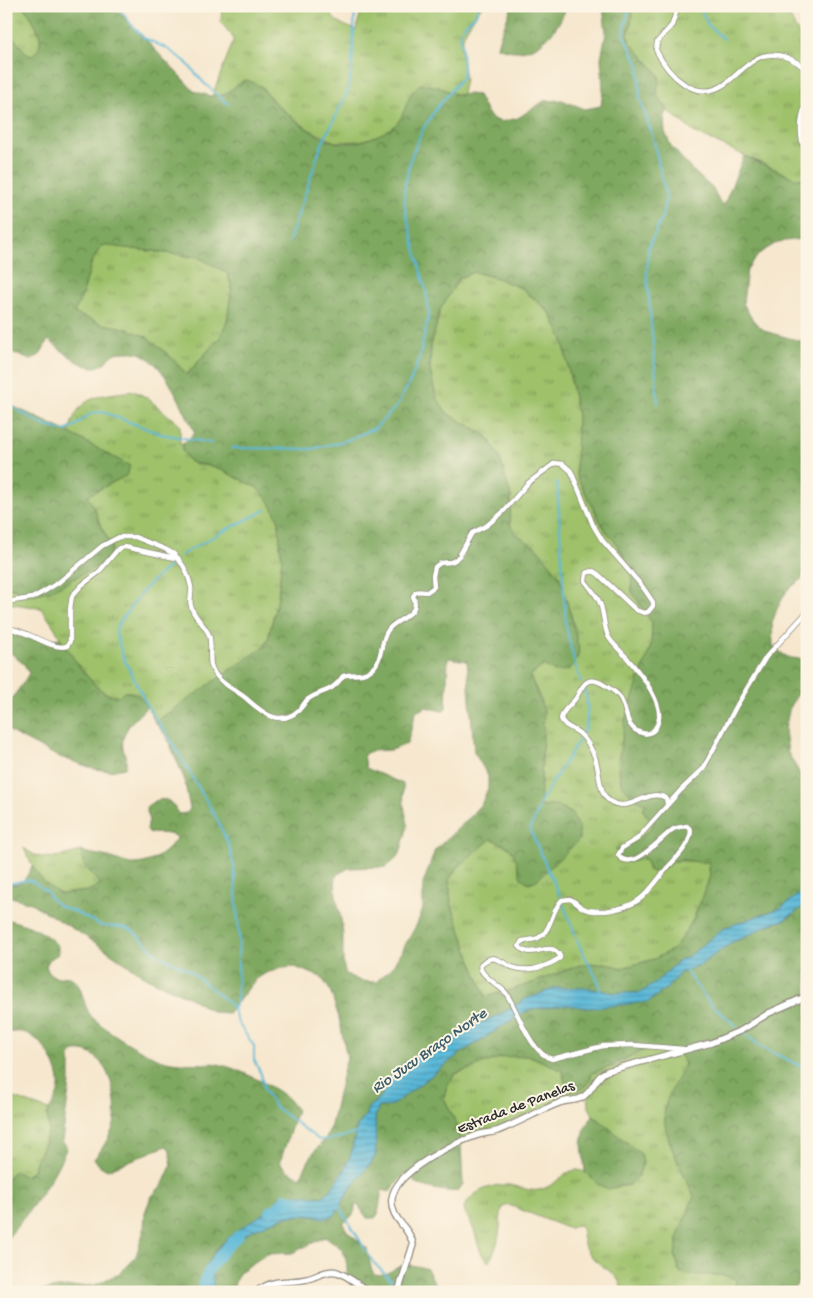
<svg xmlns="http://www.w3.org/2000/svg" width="813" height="1298" font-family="'Gochi Hand',sans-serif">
<defs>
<pattern id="grass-tufts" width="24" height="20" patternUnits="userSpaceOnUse" patternTransform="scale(1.25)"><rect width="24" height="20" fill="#9ec16a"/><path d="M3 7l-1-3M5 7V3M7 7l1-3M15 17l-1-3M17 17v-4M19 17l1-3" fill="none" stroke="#819d57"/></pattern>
<pattern id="forest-crowns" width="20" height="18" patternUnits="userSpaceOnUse" patternTransform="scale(1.25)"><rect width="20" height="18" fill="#7ea75e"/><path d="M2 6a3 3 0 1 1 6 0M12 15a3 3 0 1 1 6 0" fill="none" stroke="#67884e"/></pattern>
<pattern id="water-rules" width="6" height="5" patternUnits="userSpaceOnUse" patternTransform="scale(1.25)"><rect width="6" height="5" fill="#5ab8d8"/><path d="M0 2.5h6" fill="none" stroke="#4b96af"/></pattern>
</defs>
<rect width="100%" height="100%" fill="#fcf5e5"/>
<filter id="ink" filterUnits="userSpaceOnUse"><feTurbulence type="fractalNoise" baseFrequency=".02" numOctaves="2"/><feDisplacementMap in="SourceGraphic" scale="10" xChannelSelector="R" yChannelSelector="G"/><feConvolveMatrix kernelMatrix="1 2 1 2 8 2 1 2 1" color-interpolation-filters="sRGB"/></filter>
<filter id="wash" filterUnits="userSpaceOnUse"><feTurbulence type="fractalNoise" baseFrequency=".0096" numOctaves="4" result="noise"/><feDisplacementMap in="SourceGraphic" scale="20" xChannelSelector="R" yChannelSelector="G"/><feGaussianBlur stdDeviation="1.12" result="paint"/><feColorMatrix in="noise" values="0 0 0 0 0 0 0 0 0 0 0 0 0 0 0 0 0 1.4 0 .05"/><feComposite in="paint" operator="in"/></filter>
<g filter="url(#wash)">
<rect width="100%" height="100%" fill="#f6e7ce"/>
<path fill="url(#grass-tufts)" stroke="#64764a" d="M6 6H24C33 21 50 41 33 56L28 55 10 34 6 33Z
M222 6H330C329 21 344 25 356 30 357 23 362 12 361 6H482L469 25 464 34 461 47 465 79 462 94 458 95 436 86 400 119 396 125 380 135 360 141 335 142 308 129 276 104 261 86 239 84 224 95 212 96 234 39 221 22Z
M630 6H786L795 28 807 45V179L794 178 695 133 668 111 658 97 657 88 660 81 658 73 629 41C626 29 636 19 630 6Z
M102 245 198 257 227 273 232 287 227 321 220 337 186 375 171 357 147 337 125 328 102 324 74 313 82 296 92 261Z
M474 272 497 278 523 289 550 313 563 340 577 414 576 475 631 569 632 592 652 622 651 646 644 668 642 802 645 804V814L653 819 654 823 651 828 635 842 622 861C630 863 637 859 645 859L648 867 660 871 674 861H709L710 875 704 894 692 922 674 949 654 959 622 968 605 963 580 965 527 985 486 997 472 963 451 903 449 880 456 869 491 839C517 849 514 852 521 878L537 880 545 872 556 805 544 807 540 806 539 804 542 757 541 700 530 676 544 665 555 672 574 627 571 615 524 539 515 533 510 524 511 497 500 458 487 436 447 413 436 397 430 370 431 346 440 310 459 278Z
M134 391 146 397 180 425V445L184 443 182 450 195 464 215 467 256 487 270 502 279 521 280 546 282 557 278 597 268 639 264 648 155 722 145 703 132 692H124C105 713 65 647 58 634 54 625 46 616 41 608L6 603V587L14 588 28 596 112 546 101 527 94 507 86 496 127 475 129 466 69 433C77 394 101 395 134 391Z
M24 848C43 864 59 856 81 851L84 865 101 884 88 891 60 894C41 884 32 867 24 848Z
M657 1049 671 1050 681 1056 684 1065C678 1080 668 1092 665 1108 660 1133 684 1173 694 1196L675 1256 680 1272 688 1275H722L736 1279 734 1292H623C619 1270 598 1268 587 1251 581 1242 584 1234 579 1224L570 1228H567L509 1205 503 1207C500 1214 501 1219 500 1227 499 1240 495 1251 489 1262 479 1256 478 1241 474 1230 471 1222 466 1217 464 1208 472 1191 491 1184 509 1185 519 1186 530 1192 539 1190 565 1184 571 1152 597 1184L638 1176 643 1163 641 1154 593 1115 589 1107 588 1090 511 1122 494 1131 461 1140 457 1125 444 1098 447 1086 456 1074 499 1058 515 1056H530L562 1070 567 1090 573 1091 592 1073 617 1065 641 1050Z
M6 1095 49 1110 47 1115 49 1130 32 1172 24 1176 14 1171 6 1180Z"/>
<path fill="url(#forest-crowns)" stroke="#546944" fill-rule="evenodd" d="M24 6H114L194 91 210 96 224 95 244 80C267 85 262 92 277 105 291 118 317 138 335 142 354 146 379 137 394 126 406 118 405 95 420 84L436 86 458 95 468 94 478 95 485 109 491 118 501 122 518 118 544 101 562 100 585 109 601 106 603 90 601 58 606 33 603 6H630C636 19 626 29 629 41L658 73 660 81 657 88 658 97 668 110 664 118 665 132 671 146 690 168 713 189 723 207 744 156 794 178 807 179V240L800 239 778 242 760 253 747 269 743 303 752 319 761 328 768 332 807 343V565L801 580 787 590 777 609 772 623 773 645C785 657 789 660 807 658V680L790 706 785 730 788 753 807 786V888L781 908 724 928 689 956 680 960 654 984 640 993H614L588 988H556L524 1000 503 1013 470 1028 401 1065 391 1077 381 1096 368 1108 365 1117 357 1126 351 1154 344 1171 330 1191 323 1197H289L236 1232 221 1244 212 1255 203 1272 198 1292H28L57 1288 95 1285 120 1273 136 1256 144 1230 145 1212 151 1197 163 1184 171 1166 170 1150 166 1146 107 1170 99 1165 94 1159C101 1151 111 1135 114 1125 120 1100 108 1046 74 1051L70 1057V1083L62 1141 67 1147C52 1182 30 1211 6 1240V1180L14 1171 24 1176 32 1172 49 1130 47 1115C51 1105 58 1098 59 1087 61 1069 43 1039 26 1033 21 1031 12 1032 6 1033V919C30 926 40 928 58 946V954L49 960 46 966 49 973 57 978C86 969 79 1006 93 1018 108 1032 143 1054 163 1060 175 1064 192 1063 205 1064 221 1058 275 1087 287 1098 291 1102 294 1107 297 1110L280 1162 286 1170 300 1177 313 1153 326 1138 330 1129 344 1068 347 1058 339 1018 330 990 321 977 295 967 283 968 266 973 255 980 229 1013 213 1012 192 999 147 978 96 943 31 903 8 896 6 897V884C22 887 26 879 32 866L43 882 60 894 88 891 101 884 84 865 81 851C90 854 100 855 109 857 116 859 124 863 131 864 150 865 167 853 177 837 168 832 159 834 150 833L147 830 149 819 146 807C153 801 165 795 172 804 175 807 176 811 179 814L187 813 190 809 184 778 167 737 155 722 264 647 268 639 278 597 282 557 280 546 279 521 270 502 256 487 215 467 201 464H195L190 462 182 450 184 443 195 433C183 409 160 348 128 352 125 352 119 352 116 353 108 357 104 367 94 367 79 367 60 348 48 340L40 355 30 360 11 352 6 347V33L10 34 28 55 33 56C50 41 33 21 24 6ZM102 245 198 257 227 273 232 287 227 321 220 337 187 375 171 357 147 337 125 328 102 324 74 313 82 296 92 261ZM474 272 497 278 523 289 550 313 563 340 577 414 576 475 602 525 620 549 631 569 632 592 652 622 651 646 626 717 618 761 621 784 633 797 645 804 643 810 645 814 653 819 654 823C649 832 638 841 628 845 624 847 620 847 616 848V852L622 861C630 863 636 859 645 859L649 870 652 872C662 872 666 864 675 861 686 858 698 864 709 862L710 875 704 894 692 922 674 949 654 959 622 968 605 963 580 965 527 985 486 997 472 963 451 903 449 880 456 869 491 839C517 849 514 853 521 878L529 883 537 880 579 840V830L572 813 556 805 544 807 540 806 544 711 530 676 544 665 555 672 569 670 576 662 579 650 571 615 559 575 538 549 515 533 510 524 511 497 500 458 487 436 447 413 436 397 430 370 431 346 440 310 459 278ZM448 658 467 661 474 752 488 776V788L482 803 465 822 435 850 423 884V909L417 924 392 968 376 982 360 981 346 974C340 959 345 942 342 926 340 908 333 894 336 875L349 868 386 867 400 854 408 825 404 806 403 784 366 768 364 754 371 751 391 750 407 744 416 712 426 707 442 711 446 708Z
M512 6H567C555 37 532 61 497 47L499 39Z
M6 403 66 431 130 466 127 475 87 496 94 507 101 527 112 546 110 556 96 567 52 590 28 596 14 588 6 587Z
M6 628 46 641 60 638C70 652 95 695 114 696 116 697 119 695 121 695L124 692C136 692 142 696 147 707 136 718 120 730 123 748 125 756 128 760 125 768L110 771 95 769 57 756 14 734 7 729C4 699 17 696 29 673L24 664 6 649Z
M807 904V1272L791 1292H734L736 1279 722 1275H688L680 1272 675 1255 679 1233 694 1196C684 1173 660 1133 665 1108 668 1092 678 1080 684 1065L681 1056C646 1035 625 1065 592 1073 590 1085 580 1094 567 1090L562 1070 530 1056H515L499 1058 455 1074 447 1086 444 1098 457 1125 461 1144 463 1184 458 1191C447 1193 420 1187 413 1181L414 1178 405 1173 390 1192 382 1190 378 1214 375 1218H367L358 1205H355C356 1216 349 1217 343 1224L348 1232 367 1248 371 1268 374 1274C388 1277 392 1268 404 1265 408 1264 423 1267 427 1269L440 1292H352V1286L347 1280C348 1258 345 1247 325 1237L292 1253 267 1254 244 1269 238 1275 234 1285 238 1292H214L212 1267 225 1248 252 1230 284 1217 304 1215 316 1217 334 1216 351 1188 373 1160 376 1154 375 1118 379 1107 391 1106 458 1055 521 1014 531 1009 567 1005 600 1007 653 999 667 988 680 973 700 965 734 941 743 938 768 925 784 920Z
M593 1115 641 1154 643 1163 638 1176 629 1185 607 1189 597 1184 585 1172 582 1144 585 1128Z"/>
<path fill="url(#water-rules)" stroke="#427282" d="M807 888V904L784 920 768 925 743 938 734 941 700 965 680 973 667 988 648 1002 590 1008 567 1005 531 1009 521 1014 458 1055 391 1106 379 1107 375 1118 376 1154 373 1160 351 1188 334 1216 326 1218 304 1215 284 1217 252 1230 225 1248 212 1267 214 1292H198C210 1236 247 1227 289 1197L296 1194 322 1197 330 1191 344 1171 351 1154 357 1126 365 1117 368 1108 381 1096 391 1077 401 1065 470 1028 503 1013 524 1000 556 988H588L614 993H640L654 984 680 960 689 956 724 928 781 908Z"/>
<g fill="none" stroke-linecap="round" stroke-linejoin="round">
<path stroke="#5ab8d8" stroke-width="2" d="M118 6 131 24 144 38 166 48 185 61 204 83 228 104
M630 6 625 25 624 36 639 65 640 100 652 134 666 195 662 218 648 248 647 276 658 403
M699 6 708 25 724 39
M289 242 321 146 348 91 352 67 355 6
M6 403 43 425 65 431 75 426 91 413 103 412 161 434 211 443
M231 448 312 449 345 441 375 428 397 406 410 382 420 356 429 313 426 291 405 209 404 189 411 157 423 129 436 109 463 76 462 49 460 35 462 28 475 15 479 6
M557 482 566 626 574 661 581 682
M181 555 218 534 266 510
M174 562 152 581 141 593 117 626 116 634 123 657 148 707 173 744 217 819 229 846 234 866 239 933 237 1000 233 1009
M583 734C589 719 588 705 585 689
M6 882 12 883 27 880 34 882 47 892 51 899 59 906 75 912 102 926 123 927 133 931 157 954 189 970 228 1002 233 1009 238 1023 254 1046V1060L261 1074 264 1090 275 1107 319 1140 333 1139 357 1133
M560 896 530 830 542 799 579 740
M563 904 581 949 599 983 600 991
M685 970 709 1002 737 1027
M745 1034 761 1047 807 1069
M339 1206 373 1262 396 1285
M401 1291 402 1292"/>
<path stroke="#5ab8d8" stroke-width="10" d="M270 1211 276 1208 285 1198 299 1202
M201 1292C204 1270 224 1249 239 1235"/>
</g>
</g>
<g filter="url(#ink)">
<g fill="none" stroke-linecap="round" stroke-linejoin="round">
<defs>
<path id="minor" d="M678 6 672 25 657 42 656 50C668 75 696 104 725 84 736 76 746 64 758 58 774 50 797 58 807 72
M807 99C801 118 797 136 807 154
M6 602 32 598 45 591 59 582 102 546 119 537H135L165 549 174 554 179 559
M6 628C26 629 52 651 67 646L70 641V609L72 596 82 585 98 573 119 548 125 547 175 558C184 562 189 578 191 587 192 594 189 600 191 606 193 617 205 624 209 635 212 644 209 655 211 665 216 684 237 689 249 701 264 714 280 727 299 710 302 707 304 704 306 701 320 689 329 696 343 676 353 672 361 678 372 669 383 660 380 641 388 630 396 618 422 616 413 596 417 589 420 592 427 592L434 587 433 576 435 567 440 563 451 562 455 560 459 556 472 533 486 526 502 513 528 483 555 463 563 464 571 471 593 525 602 540 642 586 653 602V606L648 612 644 613 636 610 598 574 593 571 586 573 585 581C591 589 598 596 601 606 604 616 604 627 608 636 612 644 622 652 628 659 640 673 667 706 657 725 654 732 648 735 642 733 624 729 628 708 619 696 614 690 607 687 601 683 585 675 582 688 576 698 571 705 562 710 561 719 564 727 573 728 579 733 585 738 591 748 594 755 602 772 595 804 622 805 638 805 651 789 666 798L667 804
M683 1049 633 1045 603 1046 552 1059C530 1053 518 1011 506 993 500 985 461 966 493 958 500 960 506 964 512 967 528 973 546 967 560 958V956C550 938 531 962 519 946L522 941C528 940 534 940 538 938 552 931 551 910 562 900L570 899C575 901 578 905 583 908 590 912 598 911 605 911 641 907 646 894 667 868 677 857 690 846 691 830L687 826C682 827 676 827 672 830 661 838 631 874 618 855L622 848 637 839 680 791 703 769 737 705 766 657 807 612"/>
<path id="tertiary" d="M256 1292C276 1277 287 1284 307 1279 317 1277 327 1269 337 1272 349 1276 359 1286 370 1292
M398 1292 413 1245C411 1228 389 1219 392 1198 396 1171 452 1144 475 1136 482 1133 490 1133 497 1131 518 1123 538 1111 559 1103 566 1100 575 1101 581 1098 593 1092 595 1076 607 1071L711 1043 742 1030 769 1013 807 996"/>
</defs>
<use href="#minor" stroke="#90897c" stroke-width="6"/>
<use href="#tertiary" stroke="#90897c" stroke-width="8"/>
<use href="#minor" stroke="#fff" stroke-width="4.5"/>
<use href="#tertiary" stroke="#fff" stroke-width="5.5"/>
</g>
</g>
<g text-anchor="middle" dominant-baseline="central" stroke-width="4" stroke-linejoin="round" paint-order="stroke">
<g font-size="15" fill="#2b2b2b" stroke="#fcf5e5">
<text transform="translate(516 1108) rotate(-21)">Estrada de Panelas</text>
</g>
<g font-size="16" font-style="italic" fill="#3b5c68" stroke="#fcf5e5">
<text transform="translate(430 1052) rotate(-35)">Rio Jucu Braço Norte</text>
</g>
</g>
<rect width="813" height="1298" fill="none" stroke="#fcf5e5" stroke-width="25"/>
</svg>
